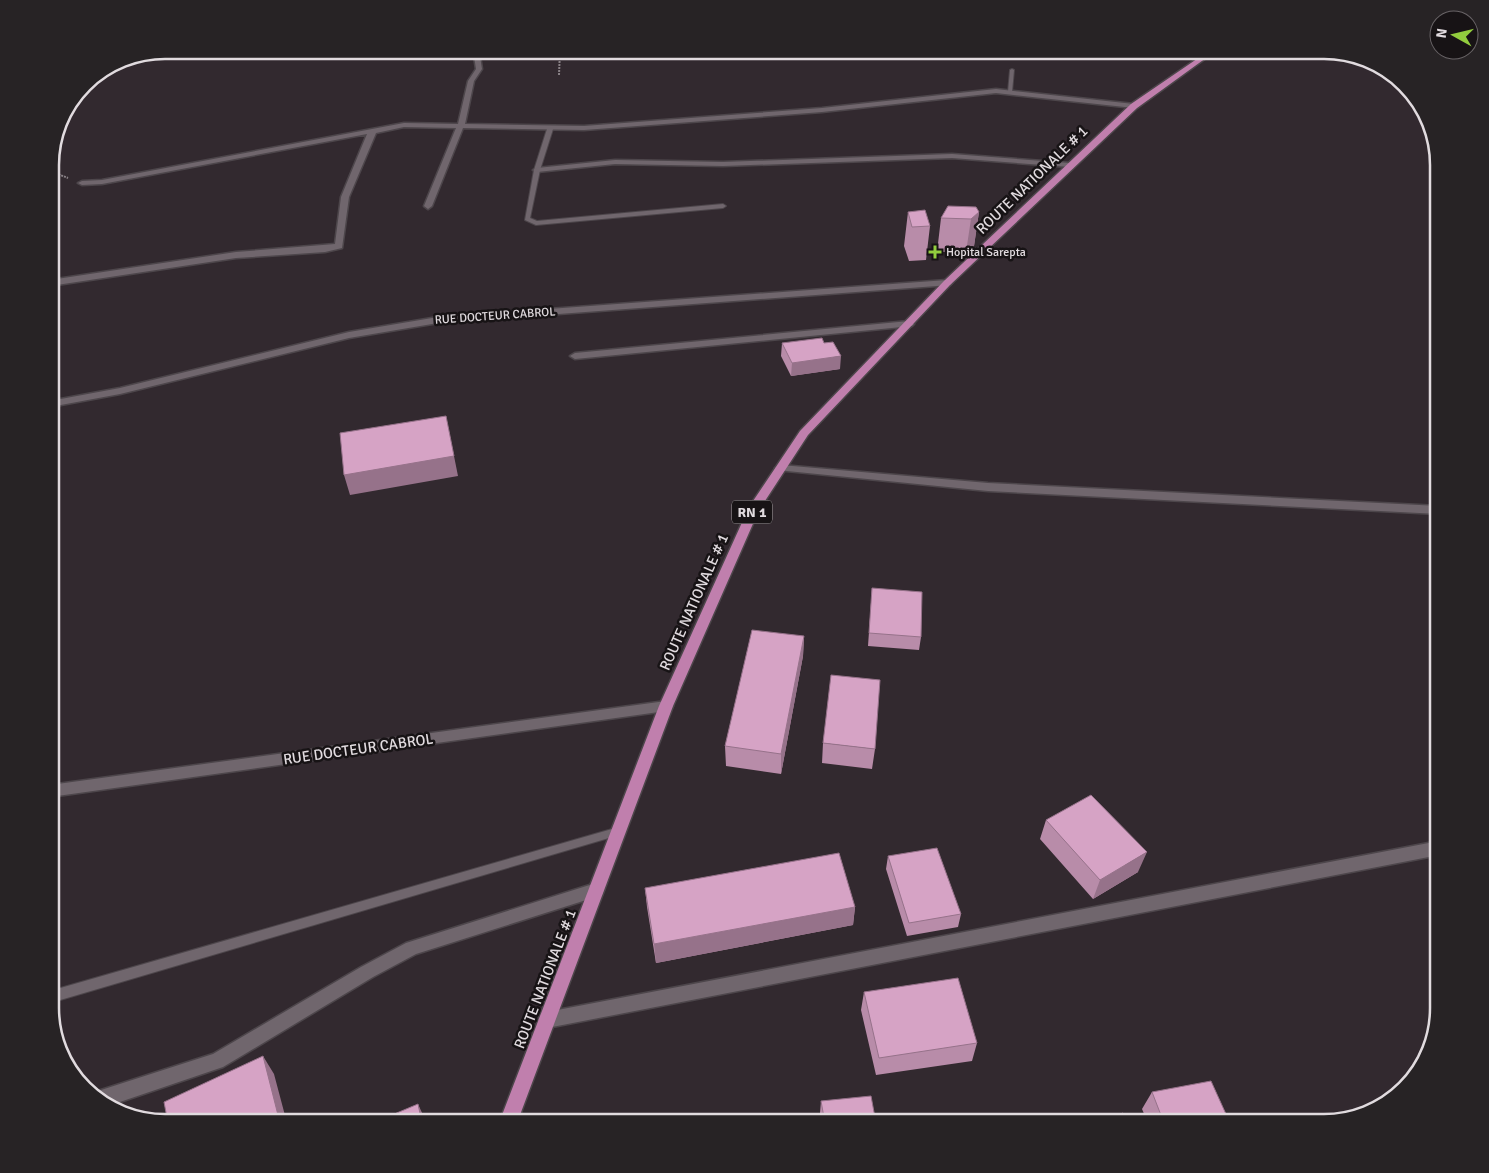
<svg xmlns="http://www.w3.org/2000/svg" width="1489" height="1173" font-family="Signika,sans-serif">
<rect width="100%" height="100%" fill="#32292f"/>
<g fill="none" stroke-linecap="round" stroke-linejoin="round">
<defs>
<path id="lane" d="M1012 69 1014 70 1012 92 1010 93 1008 92 1010 70Z
M550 127 553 129 540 170 530 218 537 221 723 204 726 206 723 208 536 225 525 220 534 170 547 129Z
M619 827 623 828 624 831 623 834 619 835 50 1003V991Z"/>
<path id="street" d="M473 50H479L482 69 474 81 465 124 584 126 822 108 996 89 1134 104 1138 106 1134 108 996 93 822 112 584 130 463 128 432 206 428 209 424 206 456 128 404 127 376 133 349 197 342 248 325 252 236 258 50 286V280L236 252 335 244 341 197 367 134 102 184 82 185 78 183 82 181 102 180 404 123 458 124 468 81 476 69Z
M952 154 1070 163 1074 165 1070 167 952 158 723 166 615 164 537 172 533 170 537 168 615 160 723 162Z
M947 280 952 283 950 285 438 323 349 338 120 394 50 407V401L120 388 349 332 438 317Z
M909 321 914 324 912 326 575 359 570 356 575 353Z
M781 465 988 483 1439 506V514L988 491 777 470 775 468Z
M666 701 671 702 673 706 671 710 666 711 50 797V785Z
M1439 841V855L547 1028 541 1026 538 1020 541 1014 547 1012Z
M596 883 602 885 604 890 602 895 416 954 373 977 223 1067 108 1106 91 1096 98 1091 213 1054 361 967 406 943Z"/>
<path id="primary" d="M1210 50H1217L1137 108 950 285 808 435 759 510 673 706 517 1123H499L659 706 749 507 800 431 944 281 1131 104Z"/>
</defs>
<use href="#lane" stroke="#4d464b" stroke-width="2"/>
<use href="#street" stroke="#4d464b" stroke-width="3"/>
<use href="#primary" stroke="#4d464b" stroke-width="3"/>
<path stroke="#898186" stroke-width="2" stroke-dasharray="2 1" stroke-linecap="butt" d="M559 75 560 50
M50 171 68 178"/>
<use href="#lane" fill="#70666d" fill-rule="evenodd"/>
<use href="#street" fill="#70666d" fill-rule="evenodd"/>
<use href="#primary" fill="#c07fad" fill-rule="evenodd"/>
</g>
<path fill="#b88ca9" d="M908 212 930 226 926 260 909 261 904 246Z
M979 212 974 246 966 252H937L941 218Z
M782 343H824L840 369 791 376 781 356Z
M872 588 921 637 919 650 868 646Z
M804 636 803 656 781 774 726 766 725 746Z
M823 743 875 749 872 769 822 763Z
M1046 820 1138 872 1093 899 1040 839Z
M888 856 961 914 958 927 907 936 886 869Z
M645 888 855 907 853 925 656 963 647 907Z
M864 992 977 1043 972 1061 876 1075 861 1010Z
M1152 1092 1230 1123H1148L1142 1109Z
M821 1101 876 1123H822L820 1113Z"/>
<path fill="#96728a" d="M979 212 974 246 966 252 971 219Z
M841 356 840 369 791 376 792 363Z
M446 416 458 476 350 495 344 475Z
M804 636 803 656 781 774V754Z
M1147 852 1138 872 1093 899 1100 880Z
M855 907 853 925 656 963 654 944Z
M263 1056 274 1074 287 1123H272Z
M418 1104 423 1115 425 1123H422Z"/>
<path fill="#d6a3c5" stroke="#96728a" d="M948 206 976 207 979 212 971 219 941 218Z
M925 210 930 226 912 227 908 212Z
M822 338 824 343 833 342 841 356 792 363 782 343Z
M446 416 454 456 344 475 340 433Z
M872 588 922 592 921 637 869 633Z
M752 630 804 636 781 754 725 746Z
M831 675 880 680 875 749 823 743Z
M1091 795 1147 852 1100 880 1046 820Z
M937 848 961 914 909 923 888 856Z
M839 853 855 907 654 944 645 888Z
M958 978 977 1043 879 1058 864 992Z
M263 1056 279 1119 272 1123H168L164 1102Z
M1211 1081 1230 1123H1164L1152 1092Z
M871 1096 876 1123H825L821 1101Z
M418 1104 422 1123H373Z
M1123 1113 1129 1123H1098Z"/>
<path fill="#92cd3e" stroke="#171315" stroke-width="2" d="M932.5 244.5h5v5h5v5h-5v5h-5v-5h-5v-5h5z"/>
<g text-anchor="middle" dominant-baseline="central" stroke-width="5" stroke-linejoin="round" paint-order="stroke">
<g font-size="12" fill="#e1dbdf" stroke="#171315" text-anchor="start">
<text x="946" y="252">Hopital Sarepta</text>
</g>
<g font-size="12" fill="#e1dbdf" stroke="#171315">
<text transform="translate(495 316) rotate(-4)">RUE DOCTEUR CABROL</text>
</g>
<rect fill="#171315" stroke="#a49fa2" stroke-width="1" x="732" y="500.5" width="40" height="23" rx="4"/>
<g font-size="14" font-weight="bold" fill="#e1dbdf">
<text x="752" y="512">RN 1</text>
</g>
<g font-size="15" fill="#e1dbdf" stroke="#171315">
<text transform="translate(1032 180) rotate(-44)">ROUTE NATIONALE # 1</text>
<text transform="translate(694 602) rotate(-66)">ROUTE NATIONALE # 1</text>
<text transform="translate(358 749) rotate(-8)">RUE DOCTEUR CABROL</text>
<text transform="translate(545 979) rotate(-69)">ROUTE NATIONALE # 1</text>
</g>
</g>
<path d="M0 0H1489V1173H0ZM165 59H1324A106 106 0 0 1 1430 165V1008A106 106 0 0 1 1324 1114H165A106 106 0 0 1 59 1008V165A106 106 0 0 1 165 59Z" fill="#272325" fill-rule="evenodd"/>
<path fill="none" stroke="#e1dbdf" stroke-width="2.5" d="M165 59H1324A106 106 0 0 1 1430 165V1008A106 106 0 0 1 1324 1114H165A106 106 0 0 1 59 1008V165A106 106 0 0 1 165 59Z"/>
<g transform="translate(1454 35) rotate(278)"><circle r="24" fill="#171315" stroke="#686366"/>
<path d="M0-4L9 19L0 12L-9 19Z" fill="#92cd3e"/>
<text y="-8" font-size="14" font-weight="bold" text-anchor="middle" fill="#e1dbdf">N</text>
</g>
</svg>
